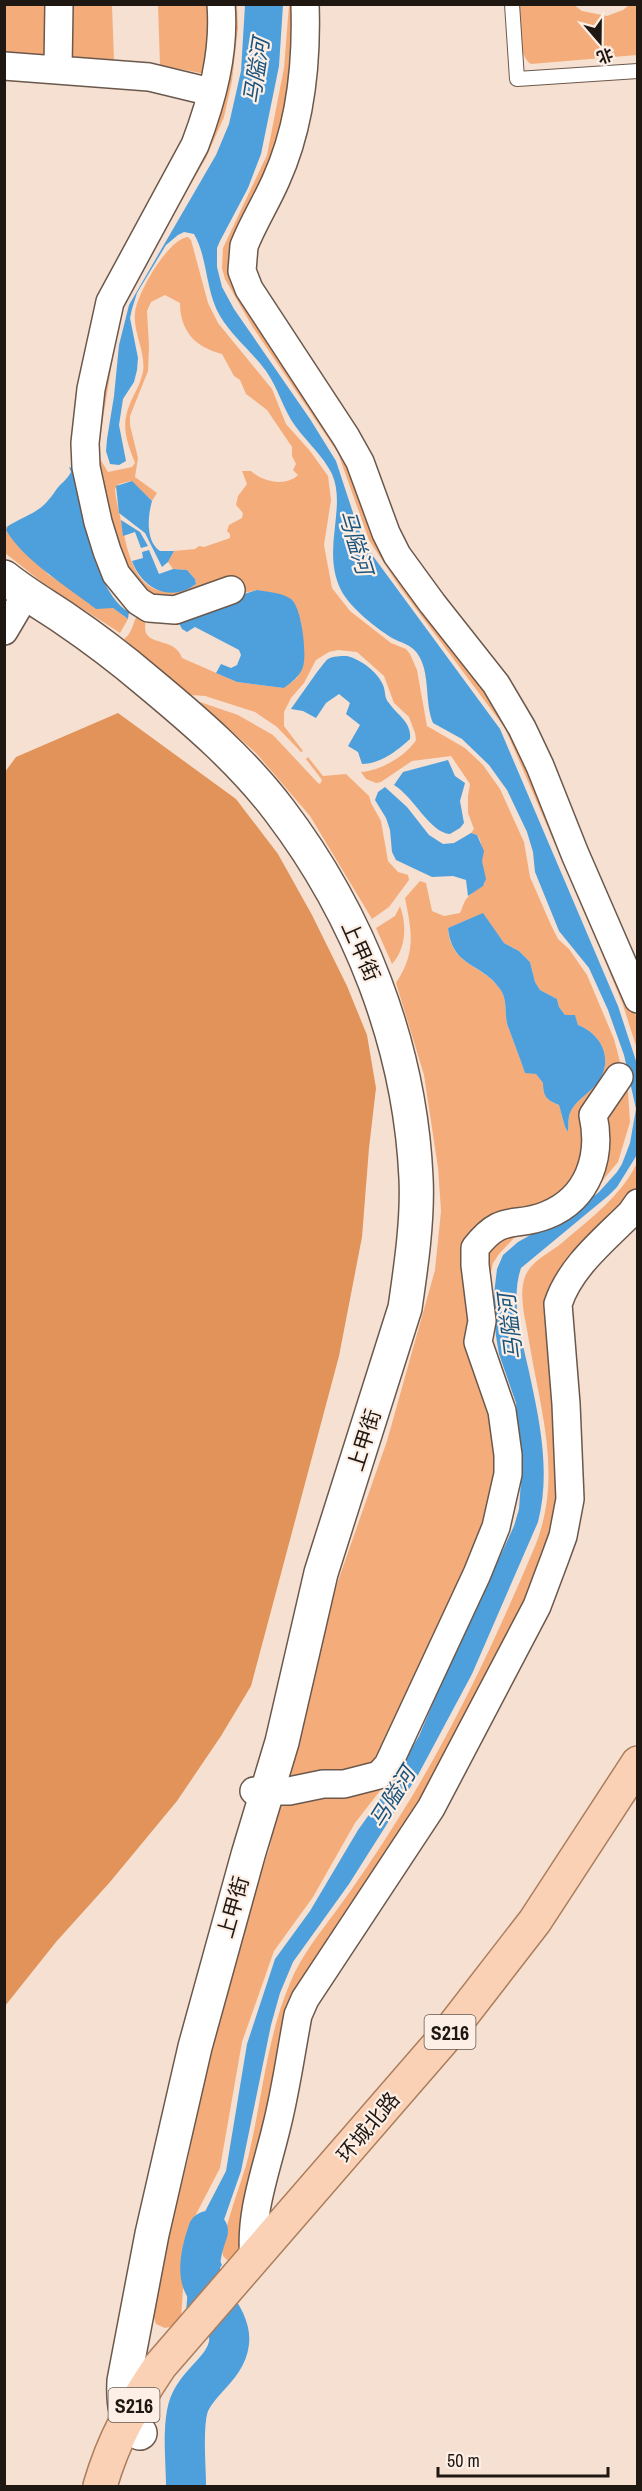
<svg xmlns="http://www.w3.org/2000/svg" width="642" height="2491" font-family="'Archivo Narrow','Noto Sans SC',sans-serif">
<rect width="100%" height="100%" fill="#f6e0d1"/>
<path fill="#f4ad7a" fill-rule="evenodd" d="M5 5H51L47 56 5 57Z
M66 5H112L114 60 66 57Z
M158 5H210L211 15 205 74 160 65Z
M228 5H237L238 28 232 81 224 117 206 158 125 295 121 306 99 444 100 459 108 472 132 467 135 463C125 437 120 423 133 397 137 389 141 381 143 372 146 352 133 333 135 313 137 293 168 239 188 237L191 240 208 303 218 323 272 389 286 424 310 451 328 476 331 500 324 545 332 588 350 611 391 643 406 649 410 654 417 670 427 726 465 748 483 765 500 789 524 842 530 877 551 925 558 939 569 949 587 975 614 1039 628 1092 630 1122 618 1162 593 1192 569 1210 515 1237 499 1254 493 1263 488 1285 491 1334 510 1392 518 1463 512 1517 408 1745 386 1783 355 1823 313 1897 274 1951 242 2042 220 2168 192 2222 185 2258 181 2320 174 2326 165 2328 156 2324 154 2318 163 2256 188 2159 209 2051 236 1943 269 1850 281 1799 286 1794C314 1789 369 1789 390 1769L498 1531 510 1479 511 1453 505 1413 482 1343 485 1323 477 1263 479 1252 489 1237 500 1229 554 1214 583 1193 595 1170 598 1159 600 1141 597 1119 605 1103 619 1087 623 1075 619 1073 616 1077 591 1113C591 1129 595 1142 592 1159 576 1236 496 1199 474 1243 464 1263 478 1299 479 1320 479 1330 474 1337 475 1347L499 1412 504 1475 500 1497 494 1526 474 1573 390 1757 385 1765 374 1774 340 1781 286 1787 284 1785 323 1624 387 1441 435 1270 441 1211 438 1168 424 1075 396 983C416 952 412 933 405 898L420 881 426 883 432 911 444 916 460 913C463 907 464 900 469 896 488 877 487 892 482 862 481 851 484 845 477 835L471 833 474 829 468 813V796L470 784 451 756 412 761 381 782 376 783 366 779 361 772C380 771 406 756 416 740L415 733 409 717 394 703 384 676 357 652 338 650 329 652 316 660 304 683 291 698 284 712V726L303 751 301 752 277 727 255 712 205 696 190 695 124 639C134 632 132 621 139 613H146C146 618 144 628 146 633 153 646 175 638 182 658L237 682 284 688 297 678 303 666 301 622 293 601 286 597 257 590 227 597 237 590 233 584C207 587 185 605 158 600 130 596 120 566 112 543 87 476 93 425 106 355 109 337 110 315 119 298 146 240 186 190 209 130 224 89 227 47 228 5ZM165 295 180 303C180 331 195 347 222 354L234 376 240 380 246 394 267 410 292 447V456L296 464 293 470 298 475C286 487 262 482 251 471H242L247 484 238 496 236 505 243 513 242 518 229 525 227 531 230 534V538L204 547 199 546 195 549 174 551 168 562 173 569 187 570 195 579 196 584C188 590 180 591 170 592 135 592 128 553 122 526 120 514 116 502 115 489L119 484 131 481 152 501 157 493 135 477 138 458 130 425V416L148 371 149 346 147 311 151 302ZM483 914 504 943 519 951 530 962 535 982 540 990 557 999 559 1007 565 1015 575 1016 578 1025C602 1034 614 1060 598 1082 591 1092 579 1098 572 1109 567 1117 569 1124 568 1132L565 1127 559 1105C547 1100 543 1097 543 1083L536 1074 525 1072C520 1058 514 1043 509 1029 503 1017 509 1001 500 989 483 964 450 966 448 928Z
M289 5H298L286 126 235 246 506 720 637 1018V1049L623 1005 600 949 505 728 399 586 369 540 338 453 252 326 225 279 222 268 223 248 267 155 284 68Z
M519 5H574L582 11 607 16 623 10 629 5H637V55L531 64C517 56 520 19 519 5Z
M8 526 6 530 9 535 49 575 83 597 89 604 113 608 128 619 120 633 43 583 5 553V527Z
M197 701 238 715 273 735 318 783 320 784 322 780 306 759 308 757 323 776 346 774 369 796 371 803 381 821 388 861 398 872 408 875 409 880 389 907 372 919 310 816 256 753Z
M400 906C407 925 406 949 392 964L376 928 395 916Z
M637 1163V1186L624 1205 551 1283 547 1300 562 1488 547 1554 465 1731 327 1954 245 2242 231 2264 223 2256C220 2237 241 2184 247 2162 262 2103 266 2039 290 1983 301 1956 319 1934 336 1911 358 1881 378 1851 398 1819 451 1735 494 1643 533 1551 564 1479 541 1414 529 1341 526 1322 519 1298 524 1280 529 1261 549 1254 563 1242 591 1218 621 1196 637 1163Z"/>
<path fill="#e19359" d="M118 713 236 799 278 854 312 915 347 986 367 1035 376 1088 369 1148 362 1237 339 1356 251 1686 221 1736 177 1801 110 1882 56 1942 5 2006V772L16 757Z"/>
<path fill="#4ea0dd" d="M245 5H283L279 66 261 154 248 188 220 241 217 248V267L222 287 234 309 310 419 336 461 358 528 370 552 500 729 618 1006 638 1067V1152L635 1158 617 1187 608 1196 521 1268C509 1304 524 1346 531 1381 541 1427 550 1476 538 1522L472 1674 418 1775 349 1884 293 1962 280 1993 271 2025 241 2171 218 2237 217 2255 222 2265 186 2313 190 2261 197 2227 226 2171 247 2044 275 1959 310 1911 358 1830 391 1784 419 1736 442 1682 514 1526 519 1509 522 1467 516 1403 499 1354 496 1336 493 1303 497 1269 503 1255 518 1242 582 1206 599 1192 617 1172 622 1164 630 1143 636 1109 624 1055 608 1010 589 968 559 931 535 872 533 852 527 832 507 790 489 765 462 739 433 723C424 701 431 672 417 653 411 645 402 643 394 639 378 630 349 607 341 590 321 550 347 508 332 474 323 456 308 443 296 427 283 410 279 389 266 371 252 352 232 336 220 316 205 290 208 258 194 234L184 232 178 235 166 245 137 293 132 309 130 318 138 358 137 370 134 382 123 399 119 425 126 461 119 465 110 464 106 451 107 439 114 396 119 345 129 305 216 155 229 124 241 71Z
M69 467 74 469C78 504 96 595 129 612L128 619 113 608 96 609C69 588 22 559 6 530L8 526C31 512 40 514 56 490 61 483 67 480 71 472Z
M132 481 152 501C148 515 145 541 160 551H174L168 562 162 567 145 533 119 513 116 486Z
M121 520 140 532 148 546 141 548 135 532 123 536Z
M149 550 159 574 173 569 187 570 195 579 196 584C171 603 142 589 132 561L143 558 142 552Z
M257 590C268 592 286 593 293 601 302 612 307 654 303 667 300 676 292 682 284 688L237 682 216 673 221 664 231 668 237 665 241 655 239 650 195 627 187 632 182 629 175 616Z
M347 656C360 659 378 672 383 685 386 692 384 698 389 703 397 715 412 722 410 739 397 751 380 764 362 764L358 752 348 746 360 725 346 714 350 703 339 694 326 703 316 718 303 711 291 709C296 702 324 661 328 659 333 656 340 656 347 656Z
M448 760 455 776 465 783 460 801 464 823 460 828 450 834C430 833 414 797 394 785L403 772Z
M385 787 407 807 429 835 443 844 454 843 471 833 477 835 484 851 482 861 486 879 483 886 468 896 466 880 453 876 432 877 396 860 392 852 390 830 386 818 375 800 378 792Z
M483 913 504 943 519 951 530 962 535 982 540 990 557 999 559 1007 565 1015H575L578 1025C602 1034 614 1060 598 1082 591 1092 579 1098 572 1109 567 1117 569 1124 568 1132L565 1127 559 1105C547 1100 543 1097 543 1083L536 1074 525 1073C520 1058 514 1043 509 1029 503 1017 509 1001 500 989 483 963 452 968 448 928Z"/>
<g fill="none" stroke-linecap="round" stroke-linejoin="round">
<path stroke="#4ea0dd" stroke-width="40" d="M186 2486C186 2463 182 2430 188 2408 195 2383 226 2369 229 2343 232 2321 209 2300 202 2281 197 2266 203 2245 208 2231"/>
<defs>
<path id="service" d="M512 4 517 79 638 71"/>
<path id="minor" d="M221 4C225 53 212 100 195 145L110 302 91 389 85 443 86 467 98 522 107 551 116 574 138 601 149 608 175 610 231 590
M305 4C307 64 301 125 276 180 266 203 253 223 244 246L242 271 249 289 346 437 360 462 386 533 397 555 432 603 496 684 522 728 540 766 575 854 638 999
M4 66 149 77 211 92
M58 68 59 4
M4 631 17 609
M254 1791H289L323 1784H344L379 1775 388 1765 477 1574 496 1527 508 1474V1455L502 1411 478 1342 482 1321 475 1265V1248C503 1212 513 1229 547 1215 589 1198 602 1156 593 1115L619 1077
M254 2258C249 2214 267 2168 277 2125 286 2089 291 2052 298 2015L305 1999 431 1808 537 1606 555 1558 563 1536 570 1499 566 1404 558 1304C570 1267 604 1240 631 1213L638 1203"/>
<path id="tertiary" d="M4 577C24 593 43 604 64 618 92 637 120 658 147 681 194 720 242 761 279 810 359 915 410 1045 416 1178 418 1219 411 1267 405 1308L321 1573 282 1742 248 1855 195 2047 152 2234 124 2381C123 2405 124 2414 140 2433"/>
<path id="primary" d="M100 2486C114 2438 132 2408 160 2366L446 2036 535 1921 638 1763"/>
</defs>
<use href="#service" stroke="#6b584c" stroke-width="16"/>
<use href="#minor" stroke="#6b584c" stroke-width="30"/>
<use href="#tertiary" stroke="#6b584c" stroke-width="36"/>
<use href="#primary" stroke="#ab7d5b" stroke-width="36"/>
<use href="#service" stroke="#fff" stroke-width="14"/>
<use href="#minor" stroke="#fff" stroke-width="27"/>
<use href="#tertiary" stroke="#fff" stroke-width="33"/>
<use href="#primary" stroke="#fad1b5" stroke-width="33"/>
</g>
<g text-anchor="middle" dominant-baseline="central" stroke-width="4.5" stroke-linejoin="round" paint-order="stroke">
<g fill="#fdefe6" stroke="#625852" stroke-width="1.5">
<rect x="424.5" y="2015" width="51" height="34" rx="4.5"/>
<rect x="108.5" y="2388" width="51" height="34" rx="4.5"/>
</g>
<g font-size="20" font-weight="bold" fill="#1f1812">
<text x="450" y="2032">S216</text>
<text x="134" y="2405">S216</text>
</g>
<g font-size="21" fill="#1f1812" stroke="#fdefe6">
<text transform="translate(361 951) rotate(66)">上甲街</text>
<text transform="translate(364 1440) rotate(-72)">上甲街</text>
<text transform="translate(233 1907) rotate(-74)">上甲街</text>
<text transform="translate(368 2127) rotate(-50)">环城北路</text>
</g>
<g font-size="22" font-style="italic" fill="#19547d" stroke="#fdefe6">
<text transform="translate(256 71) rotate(-81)">马隘河</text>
<text transform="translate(356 542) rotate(73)">马隘河</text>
<text transform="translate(510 1327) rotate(-97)">马隘河</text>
<text transform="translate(392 1797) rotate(-58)">马隘河</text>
</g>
</g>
<rect width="642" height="2491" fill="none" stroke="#1f1812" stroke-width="12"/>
<g transform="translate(600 42) rotate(160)" stroke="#fdefe6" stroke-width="4.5" paint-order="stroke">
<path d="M0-4.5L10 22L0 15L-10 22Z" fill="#1f1812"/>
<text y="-9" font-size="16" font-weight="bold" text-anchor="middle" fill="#1f1812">北</text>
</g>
<path d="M438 2467v9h170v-9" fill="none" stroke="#1f1812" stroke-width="3"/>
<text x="447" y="2467" font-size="18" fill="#1f1812" stroke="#fdefe6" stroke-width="4.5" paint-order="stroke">50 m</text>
</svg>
